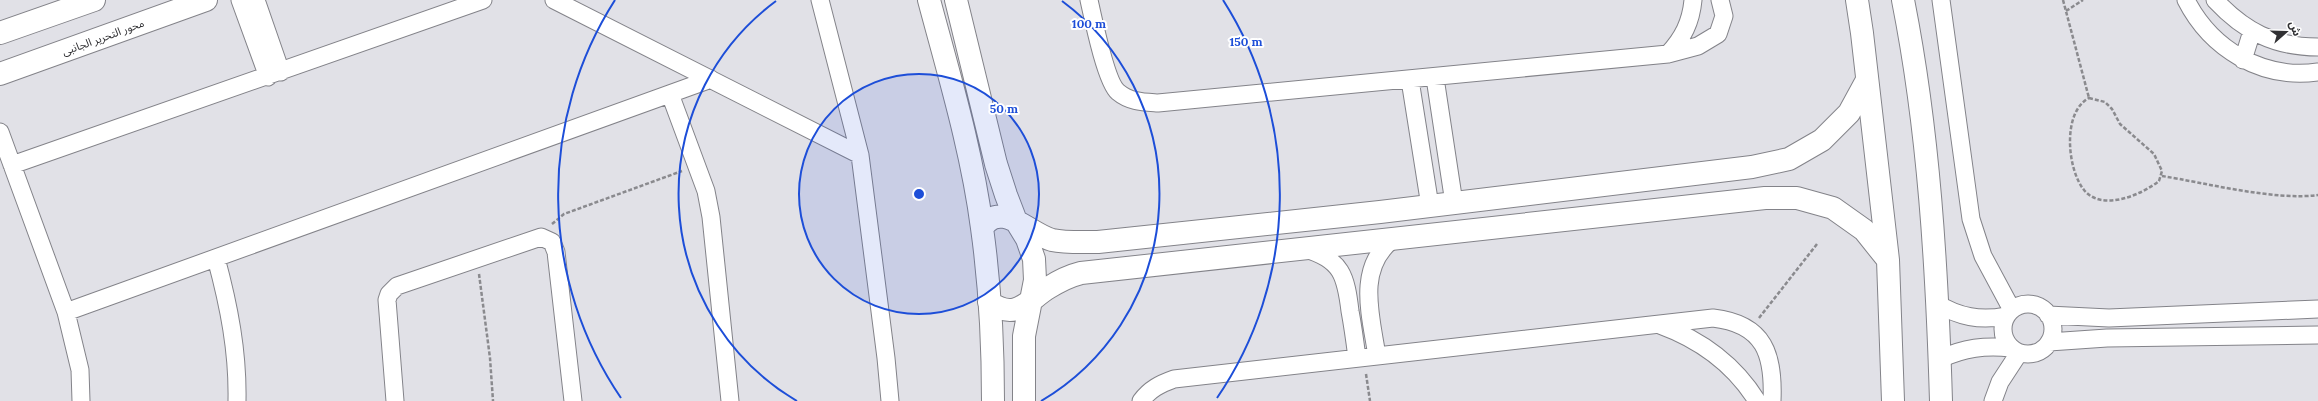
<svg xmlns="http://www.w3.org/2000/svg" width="2318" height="401" font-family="Lora,'Noto Sans Arabic',serif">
<rect width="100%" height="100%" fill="#e1e1e7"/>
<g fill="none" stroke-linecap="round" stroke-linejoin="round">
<defs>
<path id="street" d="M240 0 268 77
M256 0 281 72
M554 0 860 155
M820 0 860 155 886 358 890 401
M1089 0C1093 18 1106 82 1118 92 1130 102 1143 102 1158 103L1668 54 1698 46 1718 34 1724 16 1720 0
M1941 0 1971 219 1983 256 2012 310
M2186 0C2211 49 2262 80 2318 72
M2215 0C2244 31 2274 47 2318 47
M1668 54C1683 38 1691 22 1693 0
M2243 60 2252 31
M1435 78 1454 203
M1410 80 1430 206
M670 94 706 191 711 217 730 401
M0 132 66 312 80 370 81 401
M12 165 483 0
M1305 249C1342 259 1346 277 1350 311 1353 327 1355 342 1357 358
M216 258C229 306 238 352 237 401
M1936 303C1959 317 1980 321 2006 316
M2003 329a25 25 0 1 1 50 0a25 25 0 1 1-50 0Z
M66 312 711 79
M2048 315 2109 318 2318 309
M1660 325C1701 340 1734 364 1757 401
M2049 342 2107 338 2318 335
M1377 356C1371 316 1356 269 1392 240
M1940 359C1964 348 1985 345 2011 348
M395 401 387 300 389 294 397 286 541 237 552 242 556 252 573 401
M1141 401C1150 389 1160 384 1174 379L1713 318C1765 324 1774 355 1772 401
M1993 401 2000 382 2019 353"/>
<path id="secondary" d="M929 0C949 75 972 151 982 228 990 285 993 344 993 401
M956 0 996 164 1006 195 1016 221 1027 239 1034 259 1035 280 1024 336V401
M1857 0 1862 33 1888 260 1893 401
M1903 0C1929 131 1937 267 1941 401
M0 74 206 0
M982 228C1001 199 1029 234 1052 240 1066 243 1083 242 1098 242L1380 212 1752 167 1789 159 1822 140 1849 113 1867 80
M989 302C1016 321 1026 302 1048 288 1059 281 1069 276 1081 273L1765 198H1797L1833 208 1864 230 1888 260"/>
<path id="primary" d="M0 33 94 0"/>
</defs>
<use href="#street" stroke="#838389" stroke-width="19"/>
<use href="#secondary" stroke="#838389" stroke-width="24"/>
<use href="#primary" stroke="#838389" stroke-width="24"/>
<path stroke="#8a8a8e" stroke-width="2.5" stroke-dasharray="4 2" stroke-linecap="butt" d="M2063 0 2089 98
M2066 11 2083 0
M2089 98 2105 102 2112 109 2120 124 2154 154 2162 171 2159 181C2141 195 2102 212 2084 190 2067 169 2062 112 2089 98Z
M2162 176C2206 183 2275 201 2318 195
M552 224 564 214 682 171
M479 274 490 358 493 401
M1759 318 1817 244
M1366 374 1370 401"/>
<use href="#street" stroke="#fff" stroke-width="17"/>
<use href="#secondary" stroke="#fff" stroke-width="22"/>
<use href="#primary" stroke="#fff" stroke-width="22"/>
</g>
<circle cx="919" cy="194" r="120" fill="#1d4ed8" fill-opacity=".12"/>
<g fill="none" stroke="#1d4ed8" stroke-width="2">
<circle cx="919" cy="194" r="120"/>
<path d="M797 401A240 240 0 0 1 776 1M1062 1A240 240 0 0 1 1041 401"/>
<path d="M621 398A361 361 0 0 1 615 0M1223 0A361 361 0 0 1 1217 398"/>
</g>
<g text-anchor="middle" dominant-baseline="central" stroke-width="4" stroke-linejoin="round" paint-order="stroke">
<g font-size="11" fill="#303033" stroke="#fff">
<text transform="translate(103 37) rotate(-20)">محور التحرير الجانبى</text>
</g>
</g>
<circle cx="919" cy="194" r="6" fill="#1d4ed8" stroke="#fff" stroke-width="2"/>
<g font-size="12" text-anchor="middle" font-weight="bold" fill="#1d4ed8" stroke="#fff" stroke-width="4" stroke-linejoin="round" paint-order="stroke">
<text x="1089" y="28">100 m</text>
<text x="1246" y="46">150 m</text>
<text x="1004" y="113">50 m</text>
</g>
<g transform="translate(2286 32) rotate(70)" stroke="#ffffff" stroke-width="3" paint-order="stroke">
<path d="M0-3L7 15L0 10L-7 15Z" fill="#303033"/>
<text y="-6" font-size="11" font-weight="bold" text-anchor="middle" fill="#303033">ش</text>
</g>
</svg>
